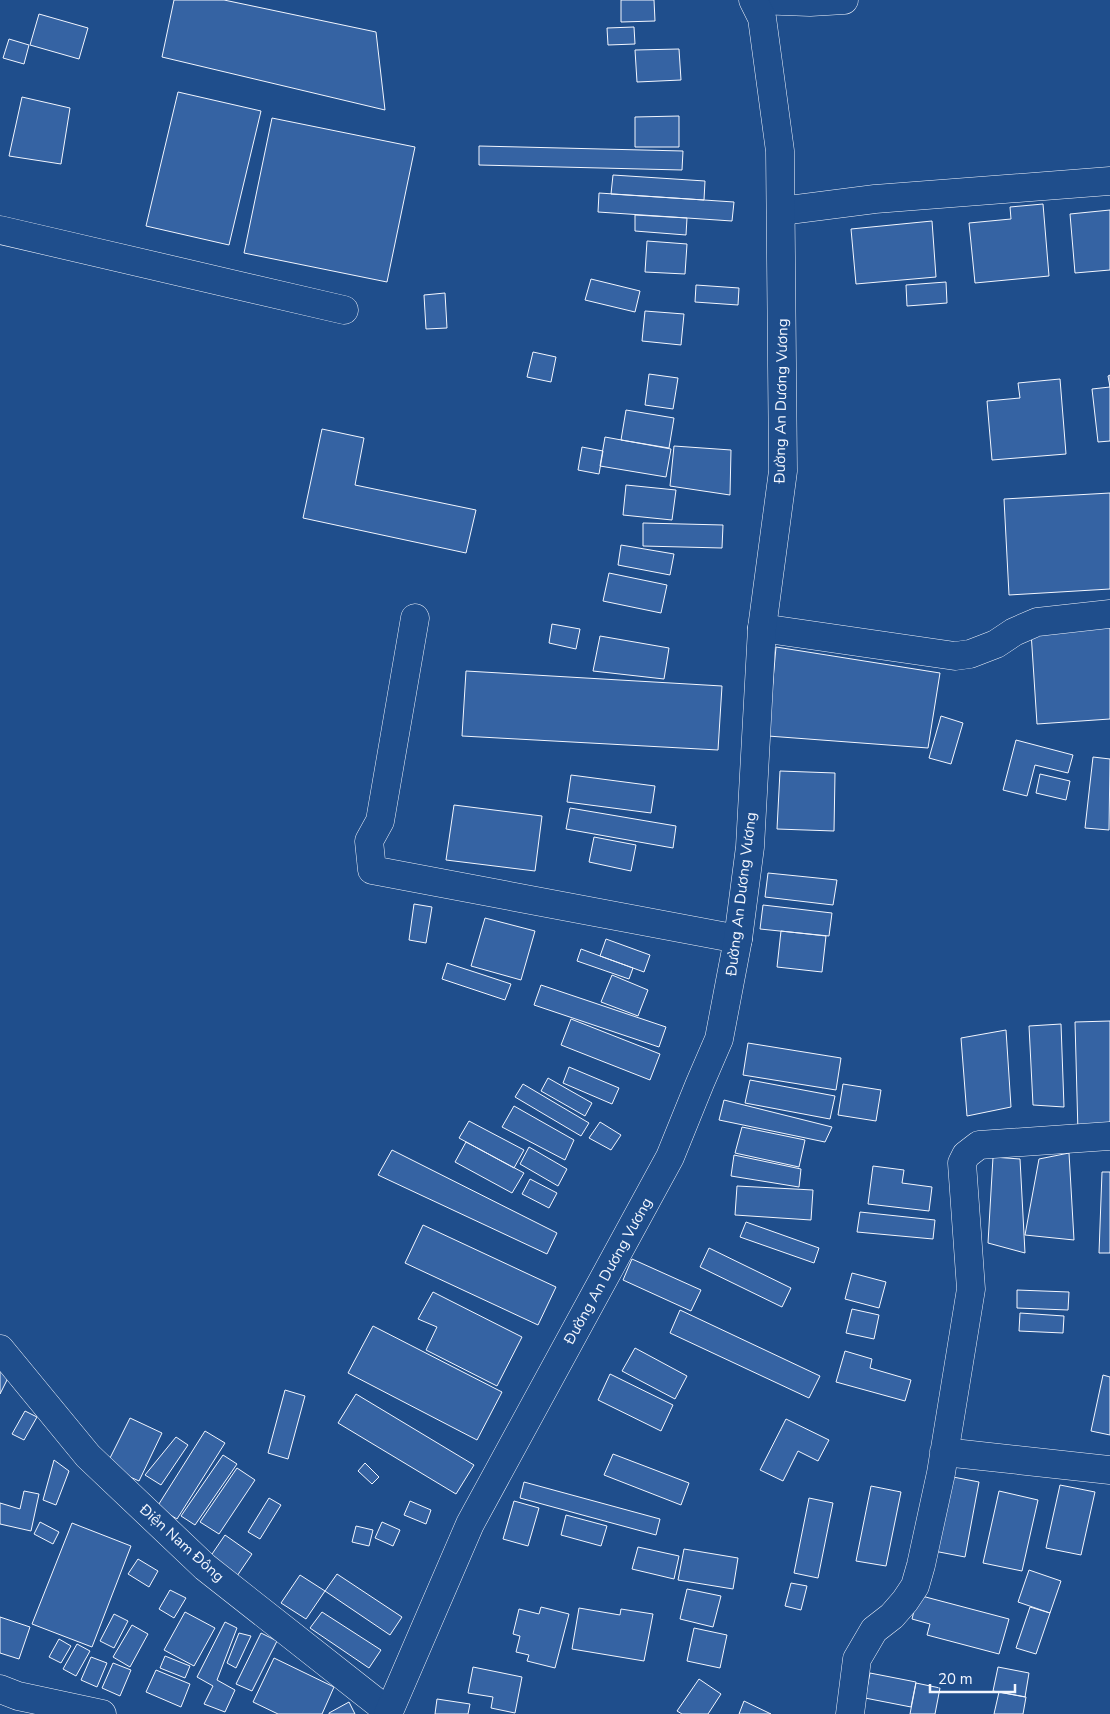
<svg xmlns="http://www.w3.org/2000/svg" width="1110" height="1714" font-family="'Nunito Sans',sans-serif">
<rect width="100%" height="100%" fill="#1f4e8c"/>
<path fill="#3563a3" stroke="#f2f6ff" d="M174 0H224L376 32 385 110 162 57Z
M621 0H654L655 21 621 22Z
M39 14 88 28 79 59 30 45Z
M634 27 635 44 608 45 607 28Z
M9 39 29 45 24 64 3 58Z
M679 49 681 80 637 82 635 50Z
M178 92 261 111 229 245 146 226Z
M22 97 70 108 61 164 9 156Z
M679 116V147H635V117Z
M272 118 415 147 387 282 244 253Z
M479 146 683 151 682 170 479 165Z
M613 175 705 181 704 200 611 194Z
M599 193 734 202 732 221 598 212Z
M1043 204 1049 276 975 283 969 223 1011 219 1010 207Z
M1110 210V270L1075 273 1070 214Z
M635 215 687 218 686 235 635 231Z
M932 221 936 277 856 284 851 229Z
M647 241 687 244 685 274 645 272Z
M591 279 640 291 635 312 585 300Z
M946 282 947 303 907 306 906 285Z
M696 285 739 288 738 305 695 302Z
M445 293 447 328 426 329 424 295Z
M645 311 684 314 681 345 642 341Z
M533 352 556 357 551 382 527 377Z
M649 374 678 378 673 409 645 405Z
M1110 375V441L1098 442 1092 389 1110 387 1108 376Z
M1060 379 1066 454 992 460 987 401 1020 398 1018 383Z
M626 410 674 418 669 448 621 440Z
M322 429 364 438 355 485 476 510 466 553 303 518Z
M605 437 671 449 666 477 600 466Z
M674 446 731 450 730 495 670 486Z
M582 447 603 451 599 474 578 470Z
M626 485 676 490 672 520 623 515Z
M1110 493V589L1009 595 1004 499Z
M643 523 723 525 722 548 643 546Z
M621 545 674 554 670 575 618 565Z
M609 573 667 585 661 613 603 601Z
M552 624 580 629 576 649 549 643Z
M1110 627V719L1037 724 1031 632Z
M600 636 669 648 664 679 593 671Z
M776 647 940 673 928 748 768 736Z
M466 671 722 686 718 750 462 736Z
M941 716 963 723 951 764 929 758Z
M1016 740 1073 755 1068 773 1035 765 1027 796 1003 790Z
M1093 757 1110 759 1109 830 1085 828Z
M780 771 835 773 834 831 777 829Z
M1040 774 1070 781 1066 800 1036 793Z
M571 775 655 786 651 813 567 802Z
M454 805 542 816 535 871 446 860Z
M570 808 676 826 673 848 566 829Z
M594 837 636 845 631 871 589 862Z
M768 873 837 880 833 905 765 897Z
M414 904 432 907 426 943 409 940Z
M763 905 832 913 829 936 760 929Z
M485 918 535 931 521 980 471 966Z
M781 931 826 936 822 972 777 967Z
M606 939 650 955 644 972 600 956Z
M581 949 633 968 629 979 577 961Z
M447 963 511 984 505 1000 442 979Z
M612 975 648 990 638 1016 601 1002Z
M541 985 666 1027 659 1047 534 1005Z
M571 1019 660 1054 650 1080 561 1045Z
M1110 1021V1132L1078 1133 1075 1022Z
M1061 1024 1064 1107 1033 1105 1029 1026Z
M1006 1030 1011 1107 967 1116 961 1038Z
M748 1043 841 1058 836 1090 743 1075Z
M569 1067 619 1088 612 1104 563 1083Z
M548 1078 592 1103 585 1116 541 1091Z
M750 1080 835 1096 830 1119 745 1103Z
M523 1084 589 1123 581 1136 515 1097Z
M843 1084 881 1090 876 1121 838 1115Z
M724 1100 832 1127 825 1142 719 1120Z
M514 1106 574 1140 565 1160 502 1127Z
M469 1121 524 1150 514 1168 459 1138Z
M600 1122 621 1135 611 1150 589 1138Z
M742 1127 805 1140 799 1167 735 1153Z
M466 1142 524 1173 512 1193 455 1162Z
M529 1147 567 1169 558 1186 520 1164Z
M392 1150 557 1233 547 1254 378 1175Z
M1069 1153 1074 1240 1025 1235 1039 1159Z
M734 1155 801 1169 799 1187 731 1176Z
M993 1157 1020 1159 1025 1253 988 1243Z
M873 1166 904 1170 902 1183 932 1187 929 1211 868 1204Z
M1102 1172H1110V1253H1099Z
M530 1179 557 1193 549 1208 522 1194Z
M737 1186 813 1190 811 1220 735 1215Z
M860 1212 935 1220 933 1239 857 1232Z
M746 1222 819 1248 814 1263 740 1237Z
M423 1225 556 1287 538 1325 405 1263Z
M709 1248 791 1288 782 1307 700 1267Z
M632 1259 701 1290 691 1311 623 1280Z
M852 1273 886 1282 879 1308 845 1299Z
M1017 1290 1069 1292 1068 1310 1017 1308Z
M433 1292 522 1337 497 1386 426 1350 437 1327 418 1319Z
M852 1309 879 1315 874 1339 846 1333Z
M680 1310 820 1376 809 1398 670 1333Z
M1020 1313 1064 1316 1063 1333 1019 1331Z
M373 1326 502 1392 477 1440 348 1373Z
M635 1348 687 1376 675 1399 622 1371Z
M845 1351 872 1359 870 1368 911 1380 905 1401 836 1382Z
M0 1367 11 1372 0 1394Z
M610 1374 673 1405 661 1431 598 1400Z
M1103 1375 1110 1377V1435L1091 1431Z
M285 1390 305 1396 288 1459 268 1453Z
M356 1394 474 1465 456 1494 338 1423Z
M25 1411 37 1417 24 1440 12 1434Z
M130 1418 162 1433 139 1481 106 1466Z
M786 1419 829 1440 818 1461 798 1451 783 1481 760 1470Z
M205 1431 225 1443 177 1519 157 1507Z
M176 1437 188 1445 161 1485 145 1475Z
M613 1454 689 1483 681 1505 604 1475Z
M223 1455 237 1464 195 1525 181 1516Z
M54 1460 69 1471 56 1505 43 1500Z
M365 1463 379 1477 372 1484 358 1471Z
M237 1468 255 1480 219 1534 200 1522Z
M948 1476 979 1482 965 1557 934 1551Z
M524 1482 660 1519 656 1535 520 1498Z
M1060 1485 1095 1492 1081 1555 1046 1548Z
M871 1486 901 1492 886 1566 856 1561Z
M24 1491 39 1494 31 1531 0 1524V1503L20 1509Z
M999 1491 1038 1500 1022 1571 983 1563Z
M269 1498 281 1505 260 1539 248 1532Z
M809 1498 833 1503 818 1578 794 1573Z
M410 1501 431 1510 426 1524 404 1515Z
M514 1501 539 1508 528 1546 503 1539Z
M566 1515 607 1526 601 1546 561 1535Z
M40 1522 59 1532 53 1544 34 1534Z
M382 1522 400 1530 393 1546 375 1538Z
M72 1523 131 1546 92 1647 32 1624Z
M356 1526 373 1530 369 1546 352 1542Z
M225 1535 252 1554 237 1576 210 1557Z
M638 1547 679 1556 674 1579 632 1569Z
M684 1549 738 1558 733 1589 678 1580Z
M138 1559 158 1571 149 1587 128 1574Z
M1029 1570 1061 1581 1050 1613 1018 1602Z
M337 1574 402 1617 390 1635 325 1591Z
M300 1575 325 1591 306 1619 281 1603Z
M791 1583 807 1586 801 1610 785 1606Z
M687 1589 721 1596 713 1627 680 1619Z
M170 1590 186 1598 174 1618 159 1609Z
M918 1595 1009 1619 999 1654 927 1635 930 1624 912 1619Z
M541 1607 569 1614 555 1668 527 1661 529 1655 516 1652 520 1636 513 1634 519 1609 539 1614Z
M1030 1607 1050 1613 1036 1654 1016 1648Z
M579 1608 620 1615 621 1609 653 1614 644 1661 572 1649Z
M185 1612 215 1628 194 1666 164 1650Z
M322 1612 381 1650 369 1668 310 1628Z
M114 1614 128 1621 114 1648 100 1641Z
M0 1617 30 1627 19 1659 0 1653Z
M225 1622 237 1628 217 1680 235 1690 225 1712 204 1704 213 1686 197 1677Z
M132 1625 148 1634 130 1667 113 1657Z
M694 1628 727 1635 720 1668 687 1661Z
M239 1633 251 1636 236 1668 227 1663Z
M261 1633 277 1641 252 1691 236 1684Z
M59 1639 71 1646 61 1663 49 1657Z
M77 1644 90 1651 76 1676 63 1669Z
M165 1656 190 1666 185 1678 160 1668Z
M91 1657 107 1663 97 1687 81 1680Z
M274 1658 334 1687 322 1714H278L253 1702Z
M113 1663 131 1670 120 1696 102 1688Z
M473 1667 522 1677 515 1713 491 1708 493 1697 468 1693Z
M998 1667 1029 1673 1025 1697 993 1691Z
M156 1670 190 1684 181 1707 146 1692Z
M870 1673 916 1682 911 1707 865 1698Z
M699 1679 721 1694 708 1714H682L677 1711Z
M916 1683 940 1688 935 1714H910Z
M999 1692 1026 1697 1023 1714H994Z
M437 1699 470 1704 468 1714H435Z
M744 1701 771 1714H739Z
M349 1702 355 1714H329V1713Z"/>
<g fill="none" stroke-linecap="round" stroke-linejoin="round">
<defs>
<path id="minor" d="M754 0 810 2 844 0
M781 211 875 199 1110 181
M0 230 344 310
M415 618 380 821 369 841 372 870 738 939
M762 628 955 656 970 654 996 644 1014 632 1037 622 1110 614
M0 1349 88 1456 205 1567 389 1712
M944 1452 1110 1470
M850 1714 857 1659 874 1630 892 1616 905 1601 915 1586 921 1565 941 1473 971 1289 962 1163 966 1155 979 1145 1110 1136"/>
<path id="major" d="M0 1689 18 1696 102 1714
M388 1714 470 1524 670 1157 700 1083 719 1039 738 939 750 847 762 628 783 471 780 151 762 18 753 0"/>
</defs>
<use href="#minor" stroke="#f2f6ff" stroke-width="29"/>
<use href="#major" stroke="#f2f6ff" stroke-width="29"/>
<use href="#minor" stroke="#1f4e8c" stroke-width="28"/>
<use href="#major" stroke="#1f4e8c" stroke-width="28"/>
</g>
<g text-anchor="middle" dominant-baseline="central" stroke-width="4" stroke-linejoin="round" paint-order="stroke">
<g font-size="15" fill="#f2f6ff" stroke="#1f4e8c">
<text transform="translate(781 401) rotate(-89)">Đường An Dương Vương</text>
<text transform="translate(741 894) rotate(-83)">Đường An Dương Vương</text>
<text transform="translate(608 1271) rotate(-61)">Đường An Dương Vương</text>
<text transform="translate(182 1543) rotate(42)">Điện Nam Đông</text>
</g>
</g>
<path d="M930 1684v8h85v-8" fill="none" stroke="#f2f6ff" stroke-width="2.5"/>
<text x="938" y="1684" font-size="15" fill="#f2f6ff" stroke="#1f4e8c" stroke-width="4" paint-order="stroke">20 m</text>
</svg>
